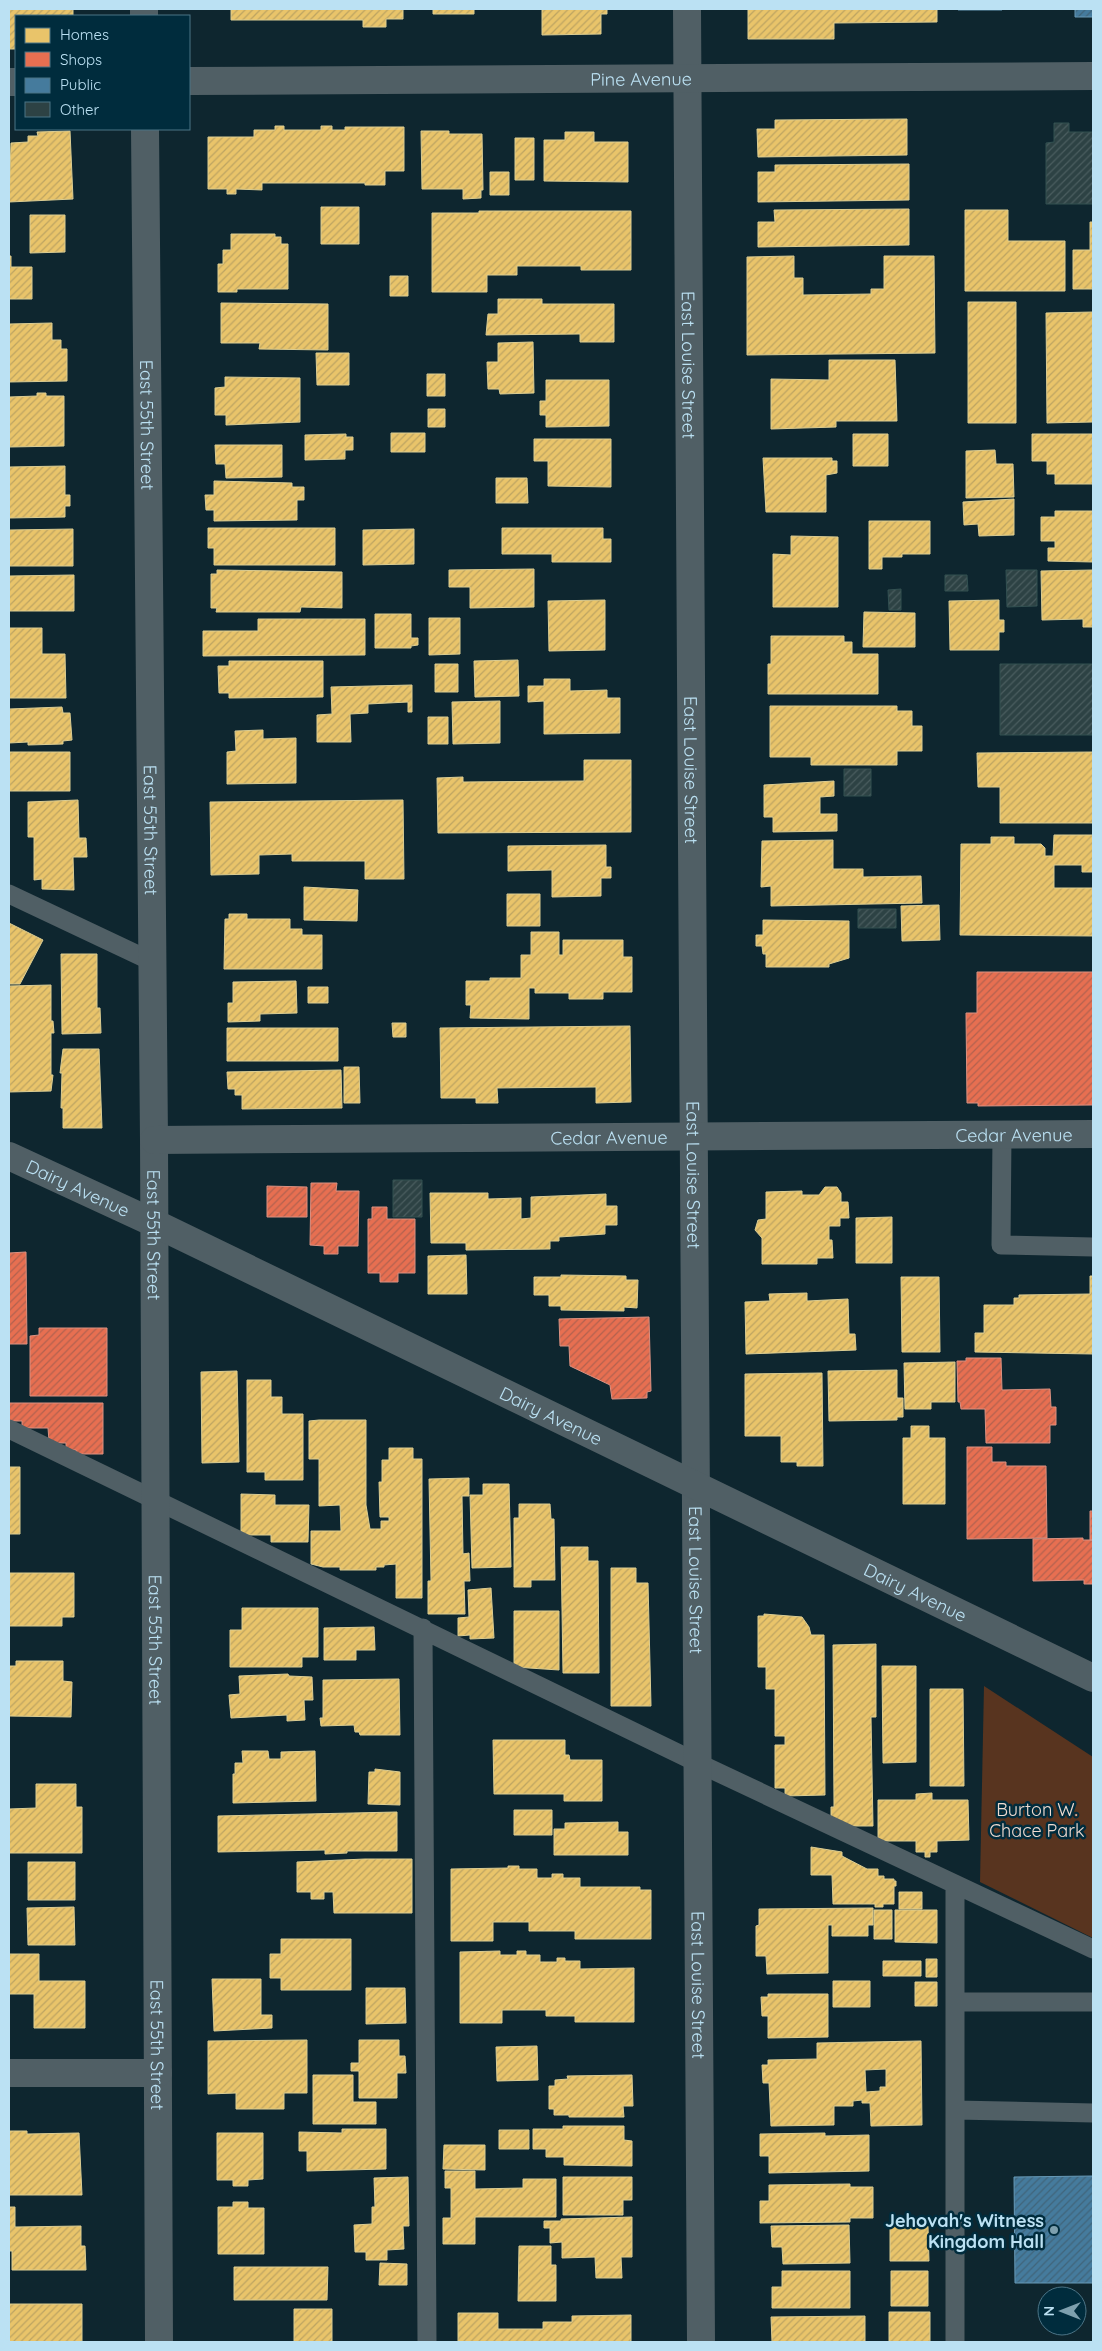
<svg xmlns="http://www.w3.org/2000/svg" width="1102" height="2351" font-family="Quicksand,sans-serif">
<defs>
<pattern id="homes-hatch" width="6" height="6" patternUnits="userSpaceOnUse" patternTransform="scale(1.25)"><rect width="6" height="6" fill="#e9c46a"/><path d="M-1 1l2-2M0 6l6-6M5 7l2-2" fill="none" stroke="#bda462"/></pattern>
<pattern id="shops-hatch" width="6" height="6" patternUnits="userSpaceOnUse" patternTransform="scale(1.25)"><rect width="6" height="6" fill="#e76f51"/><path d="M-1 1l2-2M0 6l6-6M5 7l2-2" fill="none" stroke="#b2624f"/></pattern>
<pattern id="public-hatch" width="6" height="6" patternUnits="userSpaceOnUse" patternTransform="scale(1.25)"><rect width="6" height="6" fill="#457b9d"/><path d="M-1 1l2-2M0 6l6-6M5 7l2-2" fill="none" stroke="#40657b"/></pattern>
<pattern id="building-hatch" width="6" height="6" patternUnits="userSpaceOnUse" patternTransform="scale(1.25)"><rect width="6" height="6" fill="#2d4244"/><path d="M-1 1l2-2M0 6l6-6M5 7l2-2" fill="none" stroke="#4a5d5f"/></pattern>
</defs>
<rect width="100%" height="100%" fill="#0e262f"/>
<path fill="#58341f" d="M984 1686 1093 1757V1938L980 1882Z"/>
<path fill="url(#homes-hatch)" stroke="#dbcd93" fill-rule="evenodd" d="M9 9H73V16H16V49H9Z
M231 9H403V19H386V27H363V20H231Z
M433 9H474V14H433Z
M542 9H607V14H601V34L542 35Z
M748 9H937V22L834 23V39H748Z
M907 119V155L758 157 757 129H775V120Z
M275 126H284V130H321V126H332V130H345V127H404V171H385V185H365V183H262V190L236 189V194H227V189H208V137H254V130H275Z
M70 131 73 199 9 202 11 143 28 142V136H38L37 132Z
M421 131H449V134H482L483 190H481V198L463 199V189H422Z
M565 132H594V142H628V182L544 181V140H565Z
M515 138H534V180H515Z
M909 164V200L758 202V172H775V165Z
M490 172H509V195H490Z
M321 207H359V244H321Z
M909 209V245L758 247V222H775L774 210Z
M965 210H1008V241H1065V291H965Z
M479 211H631V270H581V266H517V275H487V292H432V213H479Z
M30 215H65V252L30 253Z
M1090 222H1093V289H1073V250H1090Z
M231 234H275V237H281V244H288V289H237V292H218V264H223V250H231Z
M9 256H11V267H32V299H9Z
M794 256V278H803V295L871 294V289H884V256H934L935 353 747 355V257Z
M390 276H408V296H390Z
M498 299H542V304H614V342H580V334L486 335 488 314H498Z
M968 302H1016V423H968Z
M221 303 328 304V350L259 349 260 343H221Z
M1093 312V422L1047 423 1046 313Z
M52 323V340H61V349H67V381L9 382V324Z
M533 342 534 393 500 394 499 389H488L487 362H498V343Z
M316 353H349V385H317Z
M829 360H895L897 421H836V427L771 429V379L829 380Z
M427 374H445V396H427Z
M225 377 300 378V422L226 425V415H215V388L225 387Z
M546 380H609V426L546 427V415H540V401H546Z
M37 393H46V396H64V446L9 447V397L37 396Z
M428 409H445V427H428Z
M391 433H425V452H391Z
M346 434V437H353V450H345V459L305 460V435Z
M853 434H888V466H853Z
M1032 434H1093V484H1055V474H1047V461H1032Z
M534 439H611V487L548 486V461H534Z
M215 445H282V477L226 478 225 464H216Z
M995 450 996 464H1013L1014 497 966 498V451Z
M763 458H832V461H837V473L826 475V512H766Z
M65 466V495H70V506H65V517L9 518V467Z
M496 478H527L528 503H496Z
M214 481 292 483V487H304V500H297V520L214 521V510H206L205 495H214Z
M1014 499V535L979 536 978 524 964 525 963 502Z
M1055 511H1093V562L1048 561V548H1055V541H1041V517H1055Z
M869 521H930V554H902V557H882V569H869Z
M208 528H335V565H214V548H208Z
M502 528H603V539H611V562H552V554H502Z
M73 529V566H9V530Z
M414 529V564L363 565V530Z
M791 536 838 537V607H773V554L791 555Z
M534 569V607L470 608V587H449V570Z
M217 570 342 572V608L301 607 300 612H216L217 608H211V574H217Z
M1093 570V627H1083V619L1042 620 1041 571Z
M74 575V611H9V576Z
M605 600V650L549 651 548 601Z
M999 600V620H1004V632H999V650H950L949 601Z
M864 612 915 613V647H863Z
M375 614H411V638H418V645L411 646V648H375Z
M429 618H460V654L429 655Z
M258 619H365V655L203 656V631H258Z
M9 628H42V654H65L66 698H9Z
M771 636H844V642H852V654H878V694H768V664H771Z
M518 660 519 696 475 697 474 661Z
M229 661H323V697L229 698V693H219L218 666H229Z
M435 664H458V692H435Z
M544 679H570V691L607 690V698H620V733L544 734V701L528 702V686H544Z
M412 685V712H408V702L368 704V713L350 714 351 742H317V715L332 714 331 687Z
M500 701V743L453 744 452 702Z
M770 706H897V711H912V726H922V751H897V765H811V757H770Z
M62 707 63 713H70L72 740 63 741V744L28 745V742L9 743V709Z
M428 717H448V744H428Z
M263 730V739L296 738V783L227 784V752L236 751 235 731Z
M9 752H70V791H9Z
M1093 752V823H1000V787H978L977 753Z
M584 760H631V832L438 833 437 778 463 777V782L584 781Z
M834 781V796L820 797V814H837V831L773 832V817H764V785Z
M78 800 79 838H86L87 857H73L74 890 42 889V879L34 880V837H28V802Z
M403 800 404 879H365V861H292V854L259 855V874L211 875 210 802Z
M1054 835H1093V872H1082V865H1054V888H1093V936L960 935 961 844H991V837H1014V844H1041L1045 848V856H1053Z
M833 840V869H863V877L921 876 922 903 771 906V886L761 887 762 841Z
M606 845V867H611V878H601V896L552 897V870L508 871V846Z
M304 887 358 890 357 921 304 920Z
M507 894H540V926H507Z
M939 905 940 940 902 941 901 906Z
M229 914H247V919H290V929H302V935H322V969H224L225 919H229Z
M763 920 849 921V958L829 964V967H766V954H763L762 946H756V935H763Z
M9 923 43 940 20 984H9Z
M531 932H559V955H563V940H623V957H632V992H603V999H569V993H535V988H529V1019L470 1018 471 1005H466V981H490V978H521V955H531Z
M61 954H97V1008H100L101 1033 62 1034Z
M296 981 297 1013 260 1014V1021L228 1022V1003H233V982Z
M51 985V1021H53L54 1033H51V1075H53L51 1091 9 1092V986Z
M308 987H328V1003H308Z
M392 1023H406V1037H393Z
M630 1026 631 1102 596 1103V1087L497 1088 498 1103H476V1098H441L440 1028Z
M227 1028H338V1061H227Z
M63 1049H99L102 1128H63V1108H61L62 1073H60Z
M344 1067H359L360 1103H344Z
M341 1070 342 1108 242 1109V1095H235V1089H228L227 1072Z
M825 1187H837L841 1193V1202H848L849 1218H840V1226H829V1240H832L833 1258H817V1264H762V1238L755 1230 758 1220 766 1219V1192L802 1191V1195H819Z
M430 1193H488V1199L521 1198V1219L531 1218V1197L606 1194V1206H617V1225H605V1234L559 1237V1241H550V1249L466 1250V1243H431Z
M892 1217V1263H856V1218Z
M466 1255 467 1294H428V1256Z
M561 1275 626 1276V1280H638L637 1308 624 1307V1311L561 1310V1306H549V1295H534V1277H561Z
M1090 1276H1093V1354L975 1352V1333H984V1305H1014V1298H1019V1295L1090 1294Z
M901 1277H939L940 1352H902Z
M807 1293V1301L848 1299 849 1334H855L856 1350 746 1354 745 1302 770 1301 769 1294Z
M955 1362V1402H931V1409H905L904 1363Z
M897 1370V1398H903V1417H897V1420L829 1421 828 1371Z
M237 1371 239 1462 202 1463 201 1372Z
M822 1373 823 1466H797V1462H781V1436H745V1374Z
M247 1380H271V1397H282V1414H303V1480H265V1472H247Z
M319 1420H366V1505L370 1529H381V1521H389V1517H380L379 1482H382V1460H389V1448H413V1459H422V1598H396V1564L384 1565V1567H376V1570H340V1567H323L311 1564V1531H341L340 1505 319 1506V1459H309V1421Z
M911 1426H929V1438H945V1504H903V1438H911Z
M9 1467H20V1534H9Z
M469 1478V1496H462L463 1554 469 1553 470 1581H464L465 1614H428V1581H431L429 1479Z
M483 1484H509L511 1567 472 1568 470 1495H483Z
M241 1494 275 1495V1505H309L308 1542H271V1535H241Z
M519 1504H550L551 1519H554L555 1580H531V1587H514V1518H519Z
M561 1547H588V1561H598L599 1673H563Z
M611 1568H636V1583H648L651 1706H611Z
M10 1573H74V1617H62V1626H9Z
M491 1588 494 1638 470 1639V1635L458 1636V1618L469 1617 468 1590Z
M242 1608H318V1657H302V1667H230V1630H242Z
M514 1611H559V1670L514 1667Z
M764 1614 802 1617 809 1627 811 1635H824L825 1795 785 1796V1788H775V1745H785V1736H775V1689H766V1667H758V1616H764Z
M374 1627 375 1650H356V1660H324V1628Z
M876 1644V1717H871L873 1826H844L831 1821V1807H834L833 1645Z
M16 1661H63V1681L72 1682 71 1717 9 1716V1666H16Z
M882 1666H916V1762L883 1763Z
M288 1674 289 1676 312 1677 313 1700H304L305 1720 287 1721V1715L231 1718 229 1695 240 1694 239 1676Z
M399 1679 400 1735H360L359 1732H355L354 1725 321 1726 320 1718H323V1680Z
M930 1689H963L964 1786H930Z
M493 1740H565V1755H569L570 1760H602V1801H564V1794H494Z
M242 1751H268L269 1759H281V1752L315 1751 316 1801 233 1803V1774H235V1763H243Z
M375 1769 400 1772V1805L368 1804 369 1772H375Z
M36 1784H76V1807H82V1853H9V1809L36 1808Z
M932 1793V1800H968L969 1840 937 1841V1852H930V1857H925V1852H916V1841H878V1800H916V1794Z
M514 1810H552V1835H514Z
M397 1812V1851H347V1853L325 1854V1850L218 1852V1816Z
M618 1822V1832H628V1855H554V1829H565V1823Z
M811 1847 842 1852V1856L867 1869H878V1876H884V1879H894V1881H896V1886H894V1904H883V1907H875V1904H833L832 1875H811Z
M365 1859H412V1913H334L333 1892H324V1899H311V1892H297V1862Z
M28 1862H75V1900H28Z
M508 1866H519V1869H537V1878H552V1874H563V1878H580V1887H640V1890H651V1939H575V1931H529V1922H493V1941H451V1869L508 1868Z
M899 1892H922V1909H899Z
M74 1907 75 1945H28L27 1908Z
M873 1908V1925H868V1936H832V1925H828V1973L767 1974 766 1956H756V1926L759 1925V1909Z
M874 1910H892V1939H874Z
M895 1910H937V1943L895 1942Z
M281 1939H351V1990H281V1978H270V1954H281Z
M500 1951V1955H517V1951H526V1955H540V1962H557V1958H565V1961H580V1969L634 1968V2022H575V2016H546V2010H502V2023H460V1952Z
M9 1954H39V1981H85V2028H34V1994H9Z
M926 1959H937V1977H926Z
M883 1961H921V1976H883Z
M212 1979H261V2015H272V2028L214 2031Z
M833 1981H870V2007H833Z
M915 1982H937V2006H915Z
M366 1988H405L406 2023 366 2024Z
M768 1994H828V2037L768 2038V2016H762L761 1997H768Z
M307 2040V2093H284V2109H236V2093L208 2094V2041Z
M359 2040H399V2056H405L406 2073H397V2098H359V2071H351V2063H359Z
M921 2041 922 2125 871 2126 870 2103H862V2100L853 2101V2106H834V2125L771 2126 769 2083H763L762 2065H768V2060L817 2059V2043ZM886 2069V2087H880V2091L866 2092 865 2070Z
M537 2046 538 2080 497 2081 496 2047Z
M313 2075H353V2102H376V2124H313Z
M632 2075 633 2106H623L624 2117H569V2115H554V2109H549V2086H555V2080L568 2079 567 2076Z
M563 2126H624V2140L632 2141V2166L564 2165V2157H546V2149H533V2129H563Z
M342 2129H386V2169L307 2171V2151H299V2132L342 2133Z
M499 2130H529V2149H499Z
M9 2131H27V2134L79 2133 82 2195H9Z
M217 2133H263V2179L248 2180V2186H233V2180H217Z
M825 2133V2136L869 2135V2171L769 2173V2156H760V2134Z
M444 2145H485V2170L443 2169Z
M445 2171H475V2189L523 2188V2179H556V2217H475V2244H443V2218H451V2188H445Z
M408 2177 409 2226H403L404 2249 387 2250V2260H366V2252H355L354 2225 372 2224V2207H375L374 2178Z
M563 2177H632V2200H623V2215H563Z
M850 2184V2187H873V2218H850V2222L760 2223V2201H769V2185Z
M233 2202H248V2208H264V2254H218V2207H233Z
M9 2207H15V2227L81 2226V2246H85L86 2270H12V2251H9Z
M632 2217V2257H621L622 2278H596L595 2257 562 2258V2242L550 2243V2228H544V2221H561V2219Z
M849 2225 850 2263 783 2264 782 2247H772L771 2226Z
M890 2226H928L929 2261H890Z
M519 2246H551V2265H556V2301H518Z
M380 2263 407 2264V2285H379Z
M234 2267H328L327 2300H234Z
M782 2271H850V2308H772V2287H782Z
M891 2271H928V2306H891Z
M9 2304H82V2342H9Z
M294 2309H332V2342H294Z
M889 2312H930V2342H889Z
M458 2313H498V2329H543V2322H572V2316L631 2315V2342H458Z
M865 2316V2342H772L771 2317Z"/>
<path fill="url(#shops-hatch)" stroke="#da9182" d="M977 972H1093V1105L978 1106V1103H967L966 1013H977Z
M311 1183H337L336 1191H359L358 1246H338V1254H324V1246L310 1245Z
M267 1186 307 1187V1217H267Z
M372 1207H387V1219H415V1273H398V1282H380V1273H368V1219H372Z
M26 1252 27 1344H9V1253Z
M649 1317 651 1391 647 1392V1398L612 1399 610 1385 570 1366 569 1346H560L559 1319Z
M39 1328H107V1396H30V1336L39 1335Z
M966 1358H1001L1002 1390 1050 1389 1051 1407H1056V1425H1050V1443H986L985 1409H961L960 1402H958L957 1361H966Z
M9 1403H103V1454H76V1450H66V1443H53L49 1441 48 1428H22V1421H9Z
M967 1447H992V1462H1006V1466H1046L1047 1538 967 1539Z
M1090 1511H1093V1540H1090Z
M1083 1538V1540H1093V1584H1084V1580L1033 1581V1539Z"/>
<path fill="url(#public-hatch)" stroke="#689ab7" d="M958 9H1002V10H958Z
M1075 9H1093V17H1075Z
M1093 2176V2283H1015L1014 2177Z"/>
<path fill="url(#building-hatch)" stroke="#325051" d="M1054 123H1069V132H1093V204H1046V143L1054 142Z
M1006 570H1037V606L1007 607Z
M945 575H967L968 591H945Z
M901 589V610H889L888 590Z
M1000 664H1093V735H1000Z
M844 769H871V796H844Z
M858 909H896V928H858Z
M393 1180H422V1217H393Z"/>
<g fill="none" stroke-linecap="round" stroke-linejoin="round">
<path stroke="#505f65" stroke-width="19" d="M9 894 153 962
M1002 1135 1001 1245 1093 1247
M9 1429 698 1763 1093 1949
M423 1628 427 2342
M955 1884V2342
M955 2002H1093
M955 2110 1093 2113"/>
<g stroke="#505f65" stroke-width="28">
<path d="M144 9V16"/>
<path id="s1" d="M687 9 701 2342"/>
<path id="s2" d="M189 81 1093 76"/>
<path d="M9 82H16"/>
<path id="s3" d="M145 129 154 1140 159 2342"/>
<path id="s4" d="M154 1140 1093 1134"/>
<path id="s5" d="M9 1156 154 1223 1093 1678"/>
<path d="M9 2073H158"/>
</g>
</g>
<circle fill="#7ea0ae" stroke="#002c3d" stroke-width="2" cx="1054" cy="2230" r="5"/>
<g text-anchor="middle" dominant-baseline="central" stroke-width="5" stroke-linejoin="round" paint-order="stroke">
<g font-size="18" fill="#bbe1f3" stroke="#002c3d">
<text stroke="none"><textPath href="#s2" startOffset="452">Pine Avenue</textPath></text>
<text stroke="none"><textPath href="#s1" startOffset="356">East Louise Street</textPath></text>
<text stroke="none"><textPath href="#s3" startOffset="296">East 55th Street</textPath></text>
<text stroke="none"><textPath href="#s1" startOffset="761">East Louise Street</textPath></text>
<text stroke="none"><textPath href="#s3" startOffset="701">East 55th Street</textPath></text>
<text stroke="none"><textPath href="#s4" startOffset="860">Cedar Avenue</textPath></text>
<text stroke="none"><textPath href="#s4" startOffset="455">Cedar Avenue</textPath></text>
<text stroke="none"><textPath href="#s1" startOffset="1166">East Louise Street</textPath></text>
<text stroke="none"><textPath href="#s5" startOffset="76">Dairy Avenue</textPath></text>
<text stroke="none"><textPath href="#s3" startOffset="1106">East 55th Street</textPath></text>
<text stroke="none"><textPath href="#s5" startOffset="601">Dairy Avenue</textPath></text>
<text stroke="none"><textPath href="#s1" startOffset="1571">East Louise Street</textPath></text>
<text stroke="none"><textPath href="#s5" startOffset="1006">Dairy Avenue</textPath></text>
<text stroke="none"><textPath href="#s3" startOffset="1511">East 55th Street</textPath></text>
<text stroke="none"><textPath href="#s1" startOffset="1976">East Louise Street</textPath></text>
<text stroke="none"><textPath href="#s3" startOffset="1916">East 55th Street</textPath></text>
</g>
<g font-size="18" fill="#f0dbd0" stroke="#002c3d">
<text x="1037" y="1809">Burton W.<tspan x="1037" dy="21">Chace Park</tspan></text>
</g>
<g font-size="18" font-weight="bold" fill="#bbe1f3" stroke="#002c3d" text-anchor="end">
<text x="1044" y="2220">Jehovah's Witness<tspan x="1044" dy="21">Kingdom Hall</tspan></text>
</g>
</g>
<rect width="1102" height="2351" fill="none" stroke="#bbe1f3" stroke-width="20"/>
<rect x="15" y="15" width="175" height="115" fill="#002c3d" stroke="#4b7486"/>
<rect x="25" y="28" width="25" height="15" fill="#e9c46a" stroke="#4b7486"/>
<text x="60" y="40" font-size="15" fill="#bbe1f3">Homes</text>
<rect x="25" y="52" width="25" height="15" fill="#e76f51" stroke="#4b7486"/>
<text x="60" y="65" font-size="15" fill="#bbe1f3">Shops</text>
<rect x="25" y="78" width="25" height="15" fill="#457b9d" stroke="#4b7486"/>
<text x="60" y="90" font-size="15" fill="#bbe1f3">Public</text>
<rect x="25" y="102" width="25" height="15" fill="#2d4244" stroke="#4b7486"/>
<text x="60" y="115" font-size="15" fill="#bbe1f3">Other</text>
<g transform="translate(1062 2311) rotate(270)"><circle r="24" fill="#002c3d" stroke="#4b7486"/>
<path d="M0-4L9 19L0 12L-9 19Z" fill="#7ea0ae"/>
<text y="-8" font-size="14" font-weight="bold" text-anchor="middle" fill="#bbe1f3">N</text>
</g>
</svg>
